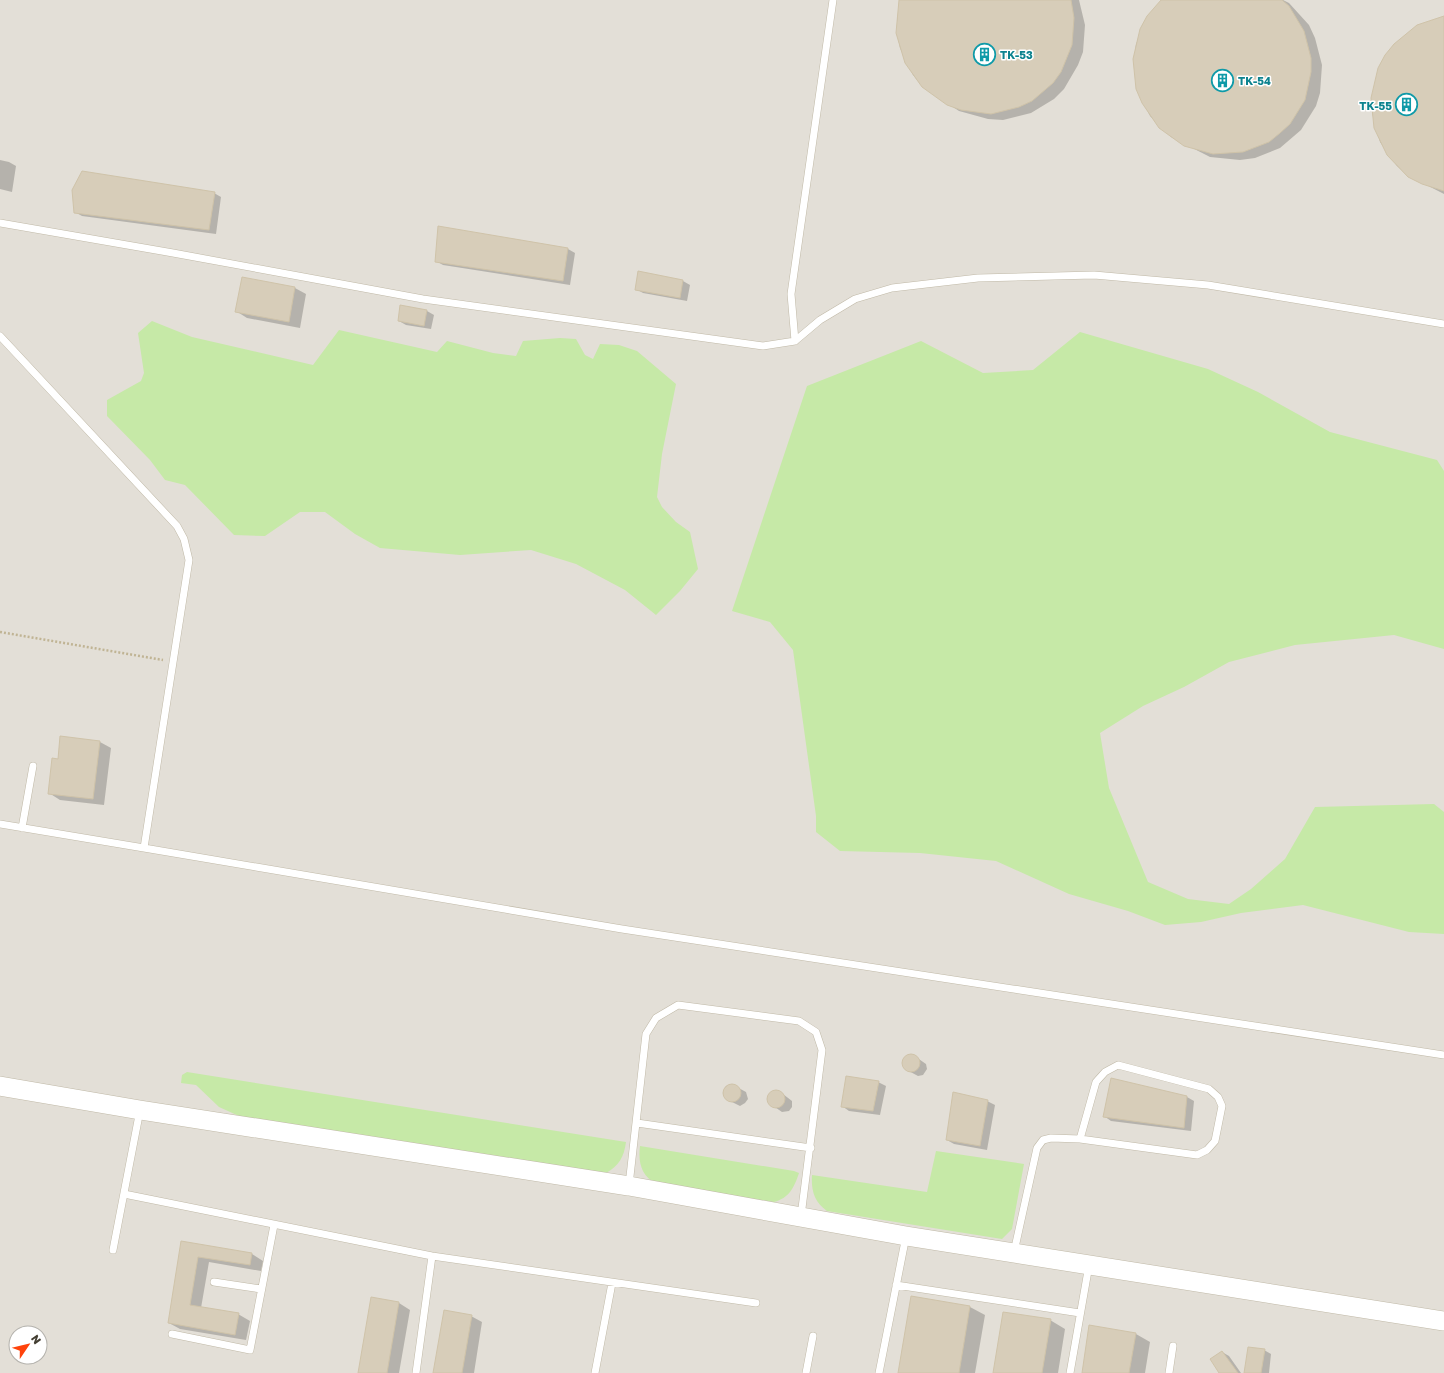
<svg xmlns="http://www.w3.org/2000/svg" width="1444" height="1373" font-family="'Golos Text',sans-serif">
<rect width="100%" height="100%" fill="#f2eee1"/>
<path fill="#e3dfd7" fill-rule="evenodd" d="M0 0H1444V1373H0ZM16 1333H40V1357H16Z"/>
<path fill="#c6e9a7" d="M152 321 192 337 313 365 339 330 437 352 447 341 493 353 516 356 523 341 560 338 576 339 585 355 593 359 600 344 619 345 637 351 676 384 662 454 657 497 662 507 676 522 690 532 698 569 680 591 656 615 625 590 576 564 531 550 460 555 380 548 355 534 325 512H300L265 536 234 535 185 485 165 480 150 460 107 416V400L141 381 144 373 138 333Z
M1080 332 1208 369 1258 392 1330 432 1437 460 1444 471V649L1394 635 1295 645 1229 662 1184 687 1143 706 1100 733 1109 788 1148 882 1188 899 1229 904 1251 889 1285 859 1315 807 1434 804 1444 812V934L1409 932 1303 905 1241 913 1201 922 1165 925 1128 911 1069 894 996 861 920 853 840 851 816 832V816L793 650 770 622 732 611 807 386 921 341 983 373 1033 370Z
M187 1072 626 1142C624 1157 619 1166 606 1173L239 1116 219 1107 196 1085 181 1083 182 1075Z
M640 1146 794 1171 799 1173C794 1188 789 1198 774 1202L656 1184C641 1175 638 1163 640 1146Z
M936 1151 1024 1164 1012 1229 1002 1239 827 1211C814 1202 811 1190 812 1175L927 1192Z"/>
<path fill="#0003" d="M901 0H1079L1085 25 1083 52 1078 65 1064 89 1054 99 1031 113 1003 120 988 119 959 111 923 87 913 75 900 48 897 33V19Z
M1163 0H1283L1289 3 1309 25 1315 38 1322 65 1320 93 1316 106 1301 130 1280 148 1255 158 1240 160 1210 157 1171 137 1150 116 1137 89 1134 59 1136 44 1148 17Z
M1444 17V194L1409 176 1397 166 1380 142 1372 113V98Z
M0 160 9 162 16 166 12 192 0 189Z
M214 193 221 197 216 234 82 216 75 212Z
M568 249 575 253 570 285 443 265 436 261Z
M638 272 683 281 690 285 687 301 643 293 636 289Z
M295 288 306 294 300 328 247 318 236 311Z
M427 311 434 315 431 329 406 325 399 321Z
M100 742 111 748 104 805 60 800 49 793 59 760Z
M913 1055 926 1064 927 1069 923 1075 918 1076 905 1069 903 1063 906 1057Z
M878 1082 886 1086 880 1115 849 1111 842 1106Z
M733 1085 746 1092 748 1099 745 1103 740 1106 726 1099 723 1093 726 1086Z
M773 1091H779L792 1101V1107L789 1111 782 1112 769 1103 768 1097Z
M1187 1097 1194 1101 1191 1131 1111 1121 1104 1116Z
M987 1101 995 1105 987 1150 954 1144 947 1140Z
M182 1242 252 1254 263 1261 261 1271 209 1262 201 1308 238 1314 250 1321 246 1340 180 1329 169 1323Z
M399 1303 410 1310 399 1373H359Z
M970 1307 985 1315 975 1373H899Z
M471 1316 482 1322 474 1373H434Z
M1050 1320 1065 1329 1058 1373H994Z
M1136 1334 1150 1342 1145 1373H1083Z
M1264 1350 1271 1354 1269 1373H1245Z
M1222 1352 1229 1356 1241 1373H1221Z"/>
<path fill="#d7cdb9" stroke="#cfc3a9" d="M899 0H1071L1074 18 1072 45 1061 72 1053 83 1032 101 1019 107 991 114 961 110 947 105 922 87 905 63 896 33Z
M1161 0H1282L1289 6 1304 31 1311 58V72L1305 100 1290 124 1280 133 1269 142 1243 152 1213 154 1184 146 1159 128 1142 103 1136 89 1133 59 1140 29 1147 16Z
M1444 16V191L1422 184 1408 177 1387 155 1374 128 1371 98 1378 68 1385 55 1394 44 1417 25Z
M82 171 215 192 209 230 74 213 72 190Z
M438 226 568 248 563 281 435 262Z
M638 271 683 280 680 298 635 290Z
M242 277 295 287 289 322 235 312Z
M400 305 427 310 424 326 398 321Z
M60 736 100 741 93 799 48 794 52 758 58 759Z
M902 1063a9 9 0 1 1 18 0a9 9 0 1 1-18 0Z
M846 1076 879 1081 873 1111 841 1107Z
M1111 1078 1187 1096 1184 1128 1103 1117Z
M723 1093a9 9 0 1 1 18 0a9 9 0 1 1-18 0Z
M767 1099a9 9 0 1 1 18 0a9 9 0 1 1-18 0Z
M953 1092 988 1100 980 1146 946 1140Z
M181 1241 252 1253 250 1265 198 1257 190 1305 239 1313 235 1335 168 1323Z
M911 1296 970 1306 959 1373H898Z
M371 1297 399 1302 387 1373H358Z
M444 1310 472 1315 462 1373H433Z
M1003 1312 1051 1319 1042 1373H993Z
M1089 1325 1136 1333 1129 1373H1082Z
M1248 1347 1265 1349 1261 1373H1244Z
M1222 1351 1238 1373H1219L1210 1359Z"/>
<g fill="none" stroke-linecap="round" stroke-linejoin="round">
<defs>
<path id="service" d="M0 223 173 253 423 299 763 346 795 341 820 320 855 299 892 288 978 278 1094 275 1208 285 1444 324
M0 336 177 526 184 539 189 560 144 848 622 929 1444 1055
M795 341 791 294 833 0
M0 824 144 848
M22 828 33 766
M637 1123 811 1148
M629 1185 646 1034 656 1018 678 1005 799 1021 816 1032 822 1050 801 1216
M124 1194 432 1256 756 1303
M113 1250 140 1110
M1014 1252 1037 1148 1043 1140 1051 1138 1080 1139 1197 1155 1207 1150 1215 1141 1222 1106 1218 1097 1209 1089 1118 1065 1105 1072 1096 1082 1080 1139
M214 1282 261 1289
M896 1285 1080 1313
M172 1334 250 1350 274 1225
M416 1373 432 1256
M595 1373 612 1283
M806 1373 813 1336
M879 1373 906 1236
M1070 1373 1089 1265
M1169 1373 1173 1346"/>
<path id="tertiary" d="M0 1086 140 1110 629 1186 906 1236 1444 1321"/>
</defs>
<use href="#service" stroke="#c0b9a7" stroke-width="8"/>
<use href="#tertiary" stroke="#c0b9a7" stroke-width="20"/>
<path stroke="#c0b494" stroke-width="2.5" stroke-dasharray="2 2" stroke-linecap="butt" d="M0 632 163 660"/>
<use href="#service" stroke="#fff" stroke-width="7"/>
<use href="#tertiary" stroke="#fff" stroke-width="19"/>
</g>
<defs>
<symbol id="building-ring" viewBox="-11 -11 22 22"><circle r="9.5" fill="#fff" stroke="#0f9aa8" stroke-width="1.5"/><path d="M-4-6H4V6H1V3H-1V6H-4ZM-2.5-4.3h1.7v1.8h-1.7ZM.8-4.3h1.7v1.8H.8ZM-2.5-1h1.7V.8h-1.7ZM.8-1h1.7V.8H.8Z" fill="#0f9aa8"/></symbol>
</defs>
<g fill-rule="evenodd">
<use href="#building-ring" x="972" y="42" width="25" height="25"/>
<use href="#building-ring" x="1210" y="68" width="25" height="25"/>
<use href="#building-ring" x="1394" y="92" width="25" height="25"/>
</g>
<g text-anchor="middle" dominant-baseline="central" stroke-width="3" stroke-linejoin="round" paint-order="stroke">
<g font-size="11" font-weight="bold" fill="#0d838f" stroke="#fff" text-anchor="start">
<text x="1000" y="54">TK-53</text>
<text x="1238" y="80">TK-54</text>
<text x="1392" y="105" text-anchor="end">TK-55</text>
</g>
</g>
<g transform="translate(28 1345) rotate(55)"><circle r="19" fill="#ffffff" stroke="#b4b2ad"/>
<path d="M0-3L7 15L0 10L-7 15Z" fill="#ff430b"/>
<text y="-6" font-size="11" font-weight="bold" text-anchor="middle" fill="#433e32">N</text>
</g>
</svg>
